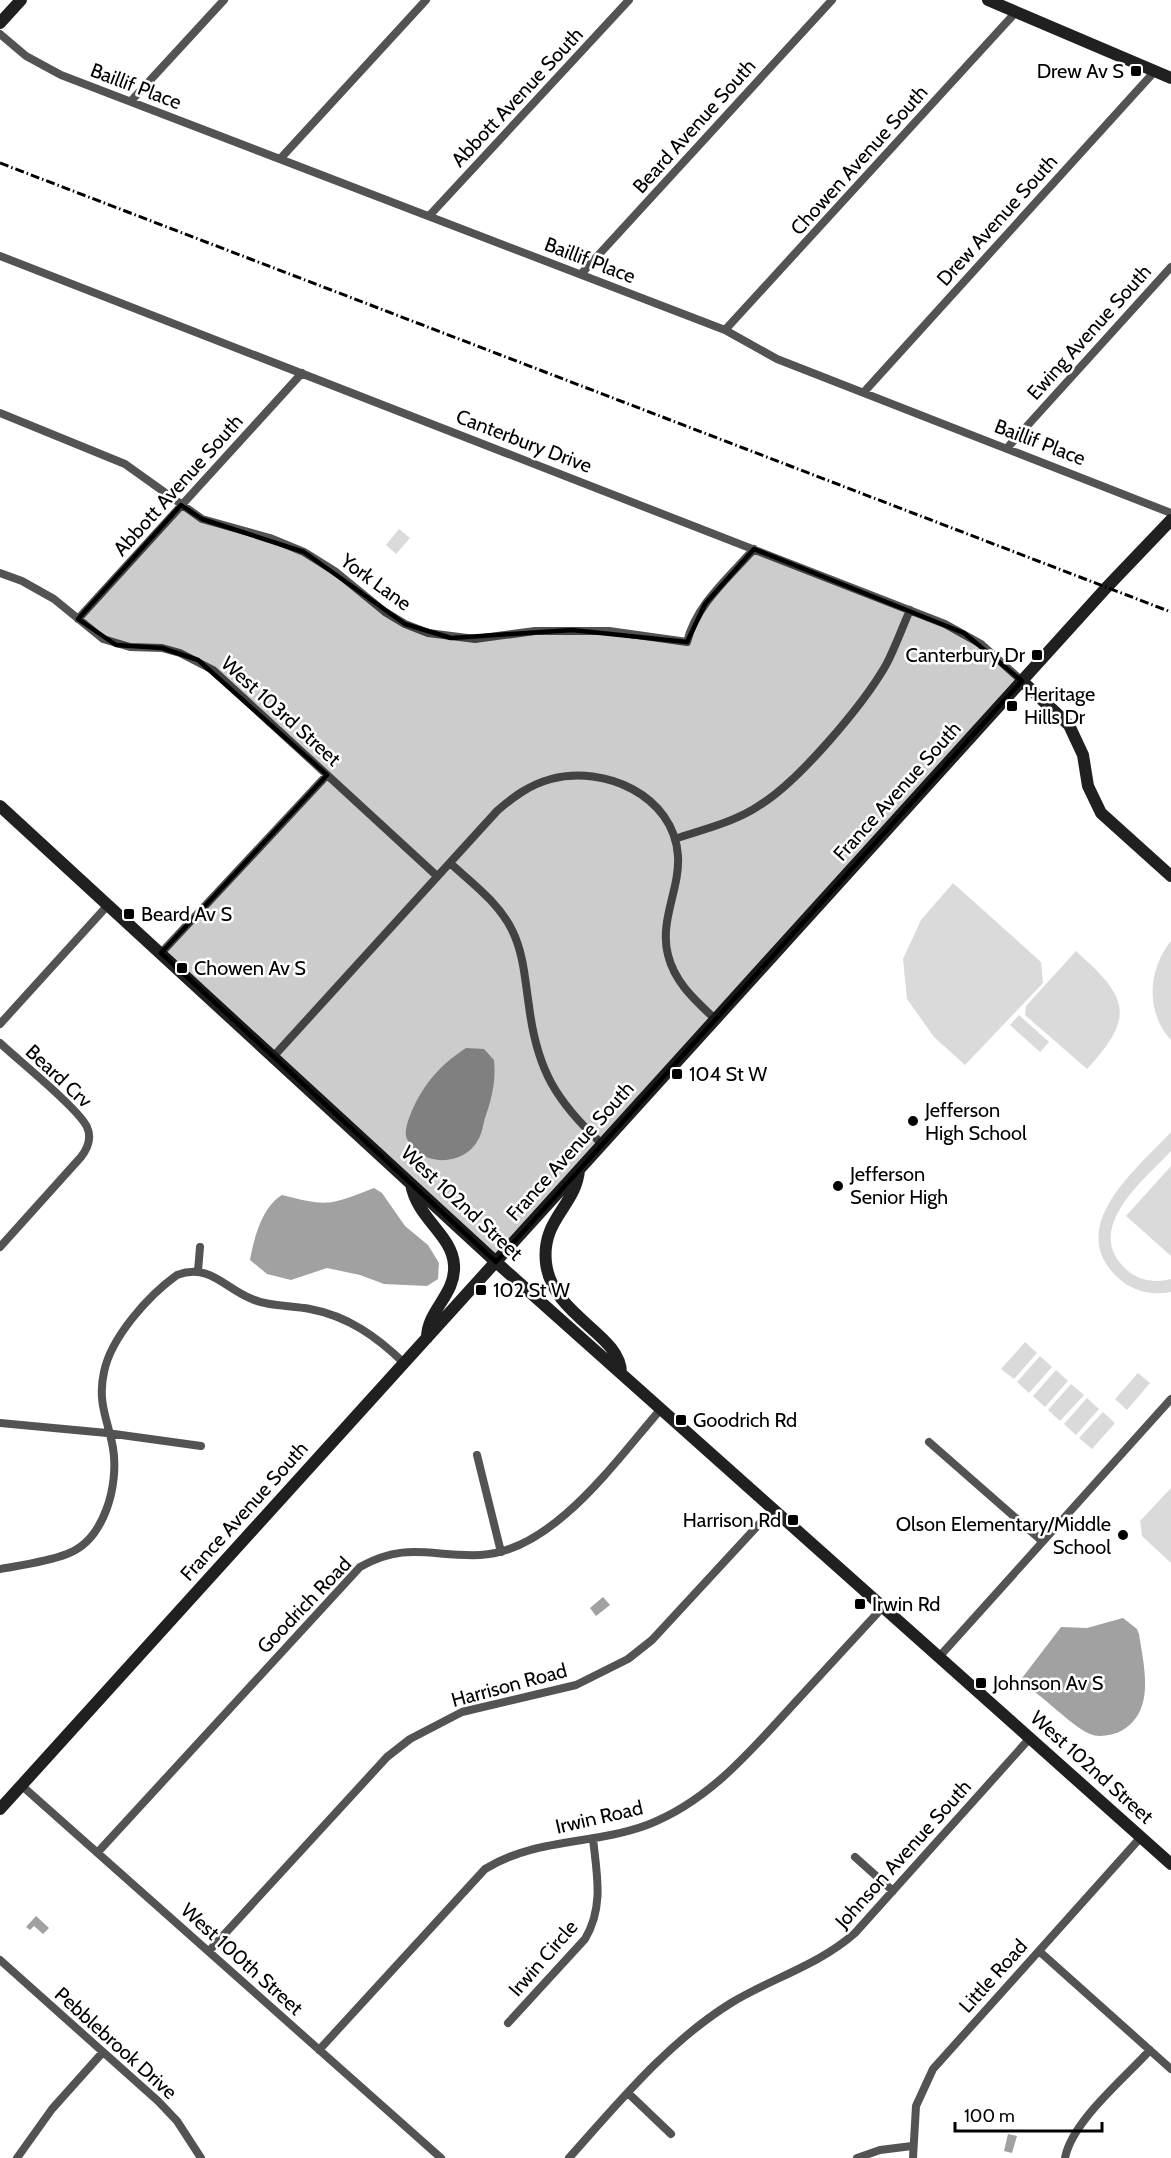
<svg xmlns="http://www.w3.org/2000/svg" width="1171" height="2158" font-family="Cabin,sans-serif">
<rect width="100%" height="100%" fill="#fff"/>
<path fill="#dadada" d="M399 529 410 538 396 554 386 545Z
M953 883 1041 962 1043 983 965 1065 934 1037 907 999 903 959 921 920Z
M1171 941V1040C1145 1012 1148 969 1171 941Z
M1076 951C1127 997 1137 1015 1087 1069L1025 1015 1026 1006Z
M1019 1015 1049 1042 1040 1052 1010 1025Z
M1171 1132V1151C1144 1180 1081 1230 1127 1270 1139 1281 1156 1283 1171 1279V1292C1151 1296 1131 1291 1116 1276 1065 1225 1138 1168 1171 1132Z
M1171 1166V1256L1126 1216Z
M1025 1342 1037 1353 1014 1379 1001 1369Z
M1040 1356 1052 1367 1029 1393 1017 1382Z
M1056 1370 1068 1381 1045 1407 1033 1396Z
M1138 1373 1150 1383 1127 1410 1115 1399Z
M1071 1384 1084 1395 1060 1421 1048 1410Z
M1087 1398 1099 1409 1076 1435 1064 1424Z
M1103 1412 1115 1423 1092 1449 1079 1438Z
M1171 1488V1563L1142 1536 1140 1521Z"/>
<path fill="#a1a1a1" d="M466 1048 484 1049 494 1060C496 1081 492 1098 485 1118 483 1125 482 1134 478 1140 464 1167 420 1167 407 1139 404 1133 407 1124 409 1118 421 1087 438 1066 466 1048Z
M374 1188 382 1193 405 1226 428 1245 439 1263 438 1279 427 1286 384 1284 360 1275 327 1268 291 1280 267 1274 250 1260C254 1238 262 1207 282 1195 329 1207 330 1205 374 1188Z
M603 1597 610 1605 596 1616 590 1608Z
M1123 1618 1137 1629 1139 1634C1144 1667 1156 1712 1121 1731 1113 1735 1098 1738 1090 1734 1068 1724 1043 1694 1019 1682L1061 1627 1087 1628Z
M36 1916 49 1928 43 1934 34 1926 30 1930 26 1927Z
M1008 2134 1017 2136 1012 2153 1004 2151Z"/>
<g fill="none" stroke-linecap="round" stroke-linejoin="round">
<path stroke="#535353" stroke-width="8" d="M0 34 26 56 61 75 725 330 777 359 1171 513
M131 101 224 0
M280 159 426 0
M429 216 629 0
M0 256 945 624 981 644 1022 681
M581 274 832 0
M725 330 1016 12
M864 392 1155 71
M0 413 125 464 202 519 270 538 304 552 336 572 385 612 405 624 428 633 475 639 535 631H609L687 642C696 605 729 577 754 549
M1008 447 1171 267
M0 573 22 581 54 599 103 639 130 647 162 648 180 653 213 670 437 876
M78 619 302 373
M675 839C704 829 735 822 760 805 799 781 863 705 886 665 895 648 902 628 910 610
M450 863C472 883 499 903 512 930 524 954 525 981 529 1006 537 1070 556 1101 602 1144
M161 953 327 775
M0 1024 108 905
M0 1043C18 1060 79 1109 87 1127 92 1138 88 1148 81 1157L0 1247
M273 1057 497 811C513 797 529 785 551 779 604 765 674 795 678 856 680 889 659 921 668 955 675 983 695 1000 716 1020
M198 1271 200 1247
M0 1423 107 1433 201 1446
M929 1442 1042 1541
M477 1455 501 1552
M0 1569C22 1565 46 1562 67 1554 105 1540 119 1484 113 1448 108 1420 97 1403 104 1372 111 1337 149 1295 177 1275 210 1263 224 1288 252 1299 270 1307 291 1305 310 1309 348 1316 377 1337 404 1363
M939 1657 1171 1399
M21 1785 441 2158
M98 1852 360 1567C406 1541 432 1557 480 1555 553 1552 616 1460 661 1409
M855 1857 893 1891
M209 1951 387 1757 410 1739 462 1712 576 1685 628 1659 652 1640 773 1509
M1039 1951 1171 2069
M0 1960 158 2101 177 2121 201 2158
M508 2023 585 1939C604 1907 597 1875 593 1839
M319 2050 485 1869C535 1838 593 1845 647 1825 707 1802 748 1754 790 1708 821 1674 852 1641 883 1607
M628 2093 671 2134
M17 2158 52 2109 103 2052
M569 2158C618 2103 668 2042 731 2003 772 1978 819 1965 855 1933L1030 1738
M857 2158 880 2150 912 2146
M913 2158 916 2106 933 2069 1141 1837
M1065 2158C1072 2121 1125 2078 1150 2050"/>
<path stroke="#202020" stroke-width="12" d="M988 0 1171 78
M0 23 21 0
M1022 681 1069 725 1083 755 1088 786 1101 813 1171 876
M0 806 496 1262 1171 1864
M579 1170C576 1206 541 1219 546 1263 552 1316 621 1334 621 1373
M411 1184C417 1219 452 1234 454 1265 456 1295 427 1310 427 1338
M0 1809 1106 588 1171 520"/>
<path stroke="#000" stroke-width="3" stroke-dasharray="9 3 1.5 3" stroke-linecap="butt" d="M0 163 1171 612"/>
</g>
<path fill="#000" fill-opacity="0.2" stroke="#000" stroke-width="4.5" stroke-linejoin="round" d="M181 505 202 519 304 552 405 624 451 638 572 630 687 642 705 604 754 549 964 633 1022 681 496 1262 161 953 327 775 198 660 162 648 116 645 78 619Z"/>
<g fill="#000" stroke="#fff" stroke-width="2">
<rect x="1130" y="65" width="12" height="12" rx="3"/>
<rect x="1031" y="649" width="12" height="12" rx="3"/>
<rect x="1006" y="700" width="12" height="12" rx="3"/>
<rect x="123" y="908" width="12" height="12" rx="3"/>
<rect x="176" y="962" width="12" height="12" rx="3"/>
<rect x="671" y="1068" width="12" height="12" rx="3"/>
<circle cx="913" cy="1121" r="6"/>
<circle cx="838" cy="1186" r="6"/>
<rect x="475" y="1284" width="12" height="12" rx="3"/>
<rect x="675" y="1414" width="12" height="12" rx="3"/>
<rect x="787" y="1514" width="12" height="12" rx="3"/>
<circle cx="1123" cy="1535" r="6"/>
<rect x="854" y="1598" width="12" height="12" rx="3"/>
<rect x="975" y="1677" width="12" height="12" rx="3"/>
</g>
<g text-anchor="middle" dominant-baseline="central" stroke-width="5" stroke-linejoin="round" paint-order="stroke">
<g font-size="20" fill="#000" stroke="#fff" text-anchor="start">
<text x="1124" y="71" text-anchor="end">Drew Av S</text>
<text x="1025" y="655" text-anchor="end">Canterbury Dr</text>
<text x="1024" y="694">Heritage<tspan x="1024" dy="23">Hills Dr</tspan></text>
<text x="141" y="914">Beard Av S</text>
<text x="194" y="968">Chowen Av S</text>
<text x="689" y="1074">104 St W</text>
<text x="925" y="1110">Jefferson<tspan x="925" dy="23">High School</tspan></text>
<text x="850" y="1174">Jefferson<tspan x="850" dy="23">Senior High</tspan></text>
<text x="493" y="1290">102 St W</text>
<text x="693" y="1420">Goodrich Rd</text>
<text x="781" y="1520" text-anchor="end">Harrison Rd</text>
<text x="1111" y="1524" text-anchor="end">Olson Elementary/Middle<tspan x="1111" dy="23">School</tspan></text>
<text x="872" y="1604">Irwin Rd</text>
<text x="993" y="1683">Johnson Av S</text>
</g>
<g font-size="20" fill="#000" stroke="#fff">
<text transform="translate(136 86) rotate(21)">Baillif Place</text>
<text transform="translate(517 97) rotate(-47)">Abbott Avenue South</text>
<text transform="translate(694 126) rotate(-48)">Beard Avenue South</text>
<text transform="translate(859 160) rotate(-48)">Chowen Avenue South</text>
<text transform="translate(997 220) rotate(-48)">Drew Avenue South</text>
<text transform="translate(590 260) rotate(21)">Baillif Place</text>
<text transform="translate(1089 332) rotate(-48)">Ewing Avenue South</text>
<text transform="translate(524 441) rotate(21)">Canterbury Drive</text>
<text transform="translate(1040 442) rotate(21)">Baillif Place</text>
<text transform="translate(178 485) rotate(-48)">Abbott Avenue South</text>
<text transform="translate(376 582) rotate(36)">York Lane</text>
<text transform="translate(281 711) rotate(42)">West 103rd Street</text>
<text transform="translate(897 791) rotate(-48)">France Avenue South</text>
<text transform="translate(59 1076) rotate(43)">Beard Crv</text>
<text transform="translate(570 1151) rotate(-48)">France Avenue South</text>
<text transform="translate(462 1203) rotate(43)">West 102nd Street</text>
<text transform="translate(244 1511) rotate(-48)">France Avenue South</text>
<text transform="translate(304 1605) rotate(-46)">Goodrich Road</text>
<text transform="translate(509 1685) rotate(-15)">Harrison Road</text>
<text transform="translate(1092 1767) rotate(42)">West 102nd Street</text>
<text transform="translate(599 1817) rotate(-13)">Irwin Road</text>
<text transform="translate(903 1854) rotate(-48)">Johnson Avenue South</text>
<text transform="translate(543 1958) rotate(-49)">Irwin Circle</text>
<text transform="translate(242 1959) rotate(42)">West 100th Street</text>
<text transform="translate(993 1976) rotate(-48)">Little Road</text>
<text transform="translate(116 2043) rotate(42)">Pebblebrook Drive</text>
</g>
</g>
<path d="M955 2122v9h147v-9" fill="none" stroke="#000000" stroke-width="3"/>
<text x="964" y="2122" font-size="18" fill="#000000" stroke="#ffffff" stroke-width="4.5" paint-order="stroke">100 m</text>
</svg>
